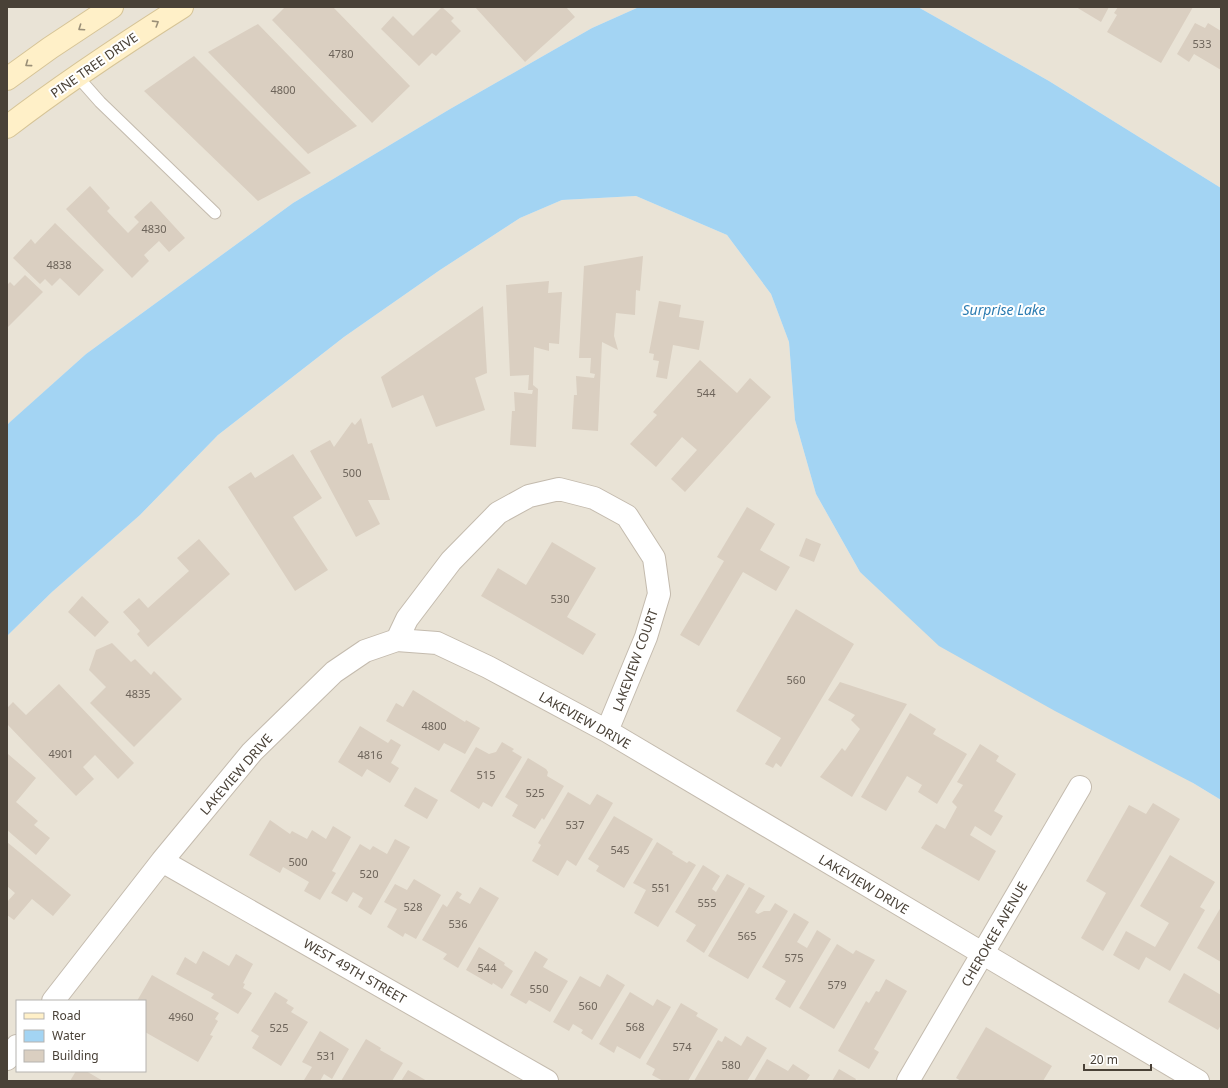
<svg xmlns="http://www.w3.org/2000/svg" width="1228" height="1088" font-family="'Noto Sans',sans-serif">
<rect width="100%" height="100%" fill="#f5f1e9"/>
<path fill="#e9e3d6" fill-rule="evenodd" d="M7 7H639L592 28 450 109 293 203 86 354 7 425Z
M918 7H1221V188L1049 81Z
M636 196 727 235 771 294 789 342 795 420 816 494 860 572 1193 783 1221 800V1081H7V636L52 592 140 515 218 435 344 337 440 270 520 218 562 200ZM17 1001H145V1071H17Z"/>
<path fill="#a3d4f3" d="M639 7H918L1049 81 1221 188V800L1193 783 1055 711 939 646 860 572 816 494 795 420 789 342 771 294 727 235 636 196 562 200 520 218 440 270 344 337 218 435 140 515 52 592 7 636V425L10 422 86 354 293 203 450 109 592 28Z"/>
<path fill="#dacfc1" d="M285 7H333L410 86 372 123 272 20Z
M442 7 454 18 451 21 461 31 436 56 432 53 419 66 381 29 393 16 413 36Z
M475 7H566L575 17 525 62Z
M1076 7H1109L1101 22Z
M1118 7H1193L1161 63 1107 32 1117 15 1114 13Z
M1195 23 1205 28 1208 23 1221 31V70L1194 54 1189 62 1177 54Z
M258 24 357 126 308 154 208 52Z
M194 56 311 173 258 201 144 91Z
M90 186 110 208 107 211 128 233 139 222 134 217 151 201 185 238 169 252 159 241 144 255 149 261 132 278 66 209Z
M55 223 104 270 79 296 60 278 52 286 45 279 40 284 13 258 31 239 35 244Z
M643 256 640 291 636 290 635 315 616 313 614 336 618 350 602 342 598 431 572 429 574 395H577L576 376 594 378 595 374 590 373 591 358H579L584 266Z
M25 275 43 292 7 328V285L10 282 14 286Z
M549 281 548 293 562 292 559 344 549 343V351L534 347 533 385 538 389 536 447 510 445 512 411H515L514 392 532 394 533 390H528L529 375 510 376 506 285Z
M659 301 681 305 679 317 704 321 699 350 673 345 667 379 656 377 659 361 653 360 654 354 649 353Z
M483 306 487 373 475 378 485 410 436 427 423 395 392 408 381 377Z
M700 360 737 393 750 378 771 397 685 492 671 479 697 450 682 437 656 467 630 444 657 415 653 412Z
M361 418 368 444 372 443 390 500H368L380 524 356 537 310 451 330 440 334 447 352 422 355 425Z
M293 454 322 498 293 517 328 570 295 591 228 487 251 472 255 478Z
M747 507 775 524 760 550 790 567 776 591 743 572 699 646 680 635 724 561 717 557Z
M806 538 821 544 814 562 799 556Z
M199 539 230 574 148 647 137 634 140 631 123 612 139 598 148 608 189 571 177 558Z
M552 542 596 568 567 617 596 634 583 655 481 596 498 568 526 585Z
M82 596 109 622 95 637 68 612Z
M796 609 854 644 781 767 776 763 773 768 765 764 781 738 736 711Z
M112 643 131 662 135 659 151 675 154 671 182 699 134 747 90 703 106 687 89 670 96 650Z
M840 682 907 704 852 797 820 777 842 748 845 751 860 729 851 720 855 715 828 700Z
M59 684 134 763 118 779 95 755 83 767 94 779 76 796 7 724V708L13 702 26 715Z
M413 690 465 722 466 720 480 728 465 754 444 743 439 751 386 721 396 703 403 707Z
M910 713 936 729 933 734 967 754 937 804 918 792 922 785 907 776 886 811 861 797Z
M360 726 388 743 391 739 401 745 391 763 399 768 390 783 367 769 362 777 338 762Z
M502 742 514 749 512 751 522 757 492 807 483 802 479 809 450 791 476 747 489 754 496 752Z
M980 744 999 756 996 761 1016 774 994 811 1003 816 991 836 975 826 970 835 996 851 979 881 921 848 936 824 945 829 957 807 952 802 963 785 957 782Z
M7 754H8L36 778 16 802 38 821 34 825 50 838 36 855 7 830Z
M528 758 546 769 548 772 547 776 564 786 544 820 542 818 535 829 512 816 518 805 505 797Z
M415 787 438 800 427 819 404 806Z
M568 792 590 805 597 794 613 803 576 866 567 860 558 876 532 861 541 845 538 843Z
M1153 803 1180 819 1103 951 1081 938 1106 893 1086 881 1129 805 1146 814Z
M614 816 653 839 624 888 596 871 599 866 588 859Z
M270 820 290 834 292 831 307 839 312 830 326 839 333 826 351 837 332 871 336 873 320 900 304 891 309 882 283 867 280 873 249 855Z
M395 839 410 847 371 915 358 907 363 898 353 892 347 902 331 893 360 844 370 850 373 846 387 854Z
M7 842 71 895 53 916 32 899 14 920 7 915V902L15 893 7 886Z
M657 842 673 852 672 854 687 863 689 861 696 865 658 927 634 913 646 890 633 883Z
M1170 855 1215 882 1200 907 1205 910 1170 971 1146 957 1139 970 1113 955 1126 931 1155 947 1169 923 1140 906Z
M703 865 720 876 712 889 716 892 727 874 745 884 704 953 686 941 696 925 675 912Z
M414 879 441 895 416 939 405 933 403 937 387 927 397 909 384 902 395 884 407 890Z
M480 887 499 898 458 968 443 959 447 954 422 940 443 904 447 907 457 891 462 894 459 898 470 904Z
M749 887 765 896 755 912 758 914 764 911H770L775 903 788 911 748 979 708 956Z
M1221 907V962L1197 948Z
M794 913 809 922 797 942 807 948 817 930 831 939 790 1008 775 999 786 981 762 967Z
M837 944 853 954 856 950 875 960 834 1029 799 1008Z
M479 947 505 963 504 965 513 971 502 989 493 983 492 985 466 970Z
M203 951 229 966 236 954 253 964 243 983 245 984 243 988 252 993 238 1014 211 998 214 994 176 974 185 957 196 964Z
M535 951 548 959 543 967 568 981 550 1012 529 1000 526 1004 510 995Z
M1184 973 1221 995V1025L1218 1030 1168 1002Z
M607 974 625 985 592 1040 581 1033 583 1030 573 1024 569 1031 553 1022 580 976 600 987Z
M152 975 219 1013 215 1019 218 1021 210 1035 213 1036 198 1062 145 1032V1001H137Z
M886 979 907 991 874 1049 879 1052 869 1069 838 1051 866 1001 869 1003 876 991 879 992Z
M275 992 288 1000 286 1003 294 1008 291 1012 308 1022 281 1066 252 1048 259 1036 251 1031Z
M630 992 653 1006 657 999 671 1007 640 1059 617 1046 614 1053 599 1044Z
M681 1003 698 1013 696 1016 718 1029 688 1081H663L652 1075 655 1069 646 1064Z
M986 1027 1052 1066 1043 1081H961L956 1078Z
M320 1031 349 1049 332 1079 324 1074 320 1081H306L304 1080 312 1067 302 1062Z
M725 1036 741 1046 747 1036 767 1048 747 1081H694L718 1040 722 1042Z
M366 1039 381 1048 380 1050 403 1063 392 1081H341Z
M767 1059 788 1071 793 1064 810 1075 806 1081H754Z
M839 1069 856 1079 855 1081H832Z
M408 1070 417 1075 427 1081H401Z
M76 1071H86L103 1081H70Z"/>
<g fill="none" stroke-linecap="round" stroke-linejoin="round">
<defs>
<path id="service" d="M77 76 100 102 215 213"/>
<path id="minor" d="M397 640 407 619 451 561 498 513 529 496 559 489 594 498 627 516 654 558 659 594 646 637 607 731
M162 861 547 1081
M53 1001 162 861 252 752 334 672 365 651 397 640 437 643 488 667 607 731 1198 1081
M7 1059 17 1046
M908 1081 1080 787"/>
<path id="secondary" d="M7 79 50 48 112 7
M7 127C63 84 122 45 182 7"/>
</defs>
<use href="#service" stroke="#c4bbae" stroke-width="13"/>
<use href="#minor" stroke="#c4bbae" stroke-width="24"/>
<use href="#secondary" stroke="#d6c497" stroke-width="24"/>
<use href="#service" stroke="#fff" stroke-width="11"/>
<use href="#minor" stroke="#fff" stroke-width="22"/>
<use href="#secondary" stroke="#fff0c8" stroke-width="22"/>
</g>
<defs><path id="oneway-chevron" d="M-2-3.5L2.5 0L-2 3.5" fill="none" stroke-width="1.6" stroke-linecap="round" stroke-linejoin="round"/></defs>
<g stroke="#9b9078">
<use href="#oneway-chevron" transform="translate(156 23) rotate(-32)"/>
<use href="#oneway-chevron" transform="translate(81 28) rotate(146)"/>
<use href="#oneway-chevron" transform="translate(28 64) rotate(144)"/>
</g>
<g text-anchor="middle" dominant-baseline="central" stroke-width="4" stroke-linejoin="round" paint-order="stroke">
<g font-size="11" fill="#6d645a">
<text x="1202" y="43">533</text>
<text x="341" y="53">4780</text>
<text x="283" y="89">4800</text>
<text x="154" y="228">4830</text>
<text x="59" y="264">4838</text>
<text x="706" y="392">544</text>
<text x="352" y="472">500</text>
<text x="560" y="598">530</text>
<text x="796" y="679">560</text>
<text x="138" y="693">4835</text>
<text x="434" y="725">4800</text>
<text x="61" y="753">4901</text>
<text x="370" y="754">4816</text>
<text x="486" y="774">515</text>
<text x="535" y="792">525</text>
<text x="575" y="824">537</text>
<text x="620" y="849">545</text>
<text x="298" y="861">500</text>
<text x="369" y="873">520</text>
<text x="661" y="887">551</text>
<text x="707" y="902">555</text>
<text x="413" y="906">528</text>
<text x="458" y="923">536</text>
<text x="747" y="935">565</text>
<text x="794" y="957">575</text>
<text x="487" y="967">544</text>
<text x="837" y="984">579</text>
<text x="539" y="988">550</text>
<text x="588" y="1005">560</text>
<text x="181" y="1016">4960</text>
<text x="635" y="1026">568</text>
<text x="279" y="1027">525</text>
<text x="682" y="1046">574</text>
<text x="326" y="1055">531</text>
<text x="731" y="1064">580</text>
</g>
<g font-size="13" fill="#494137" stroke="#fff">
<text transform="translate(94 65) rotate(-35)">PINE TREE DRIVE</text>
<text transform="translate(635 660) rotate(-70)">LAKEVIEW COURT</text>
<text transform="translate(585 720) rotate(29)">LAKEVIEW DRIVE</text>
<text transform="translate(236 774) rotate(-49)">LAKEVIEW DRIVE</text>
<text transform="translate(864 884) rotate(31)">LAKEVIEW DRIVE</text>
<text transform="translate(994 934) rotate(-60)">CHEROKEE AVENUE</text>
<text transform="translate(355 971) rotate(30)">WEST 49TH STREET</text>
</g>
<g font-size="14" font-style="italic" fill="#2a7bb1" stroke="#fff">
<text x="1004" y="309">Surprise Lake</text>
</g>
</g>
<rect width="1228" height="1088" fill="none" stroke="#494137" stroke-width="16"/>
<rect x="16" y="1000" width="130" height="72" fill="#ffffff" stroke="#b6b3af"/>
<rect x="24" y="1013" width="20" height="6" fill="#fff0c8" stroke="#b6b3af"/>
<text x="52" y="1020" font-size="12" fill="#494137">Road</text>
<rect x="24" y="1030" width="20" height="12" fill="#a3d4f3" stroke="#b6b3af"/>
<text x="52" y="1040" font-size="12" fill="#494137">Water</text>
<rect x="24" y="1050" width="20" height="12" fill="#dacfc1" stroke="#b6b3af"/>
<text x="52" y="1060" font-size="12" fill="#494137">Building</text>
<path d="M1084 1064v6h67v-6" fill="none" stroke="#494137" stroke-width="2"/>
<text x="1090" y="1064" font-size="12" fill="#494137" stroke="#ffffff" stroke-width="3" paint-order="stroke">20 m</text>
</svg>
